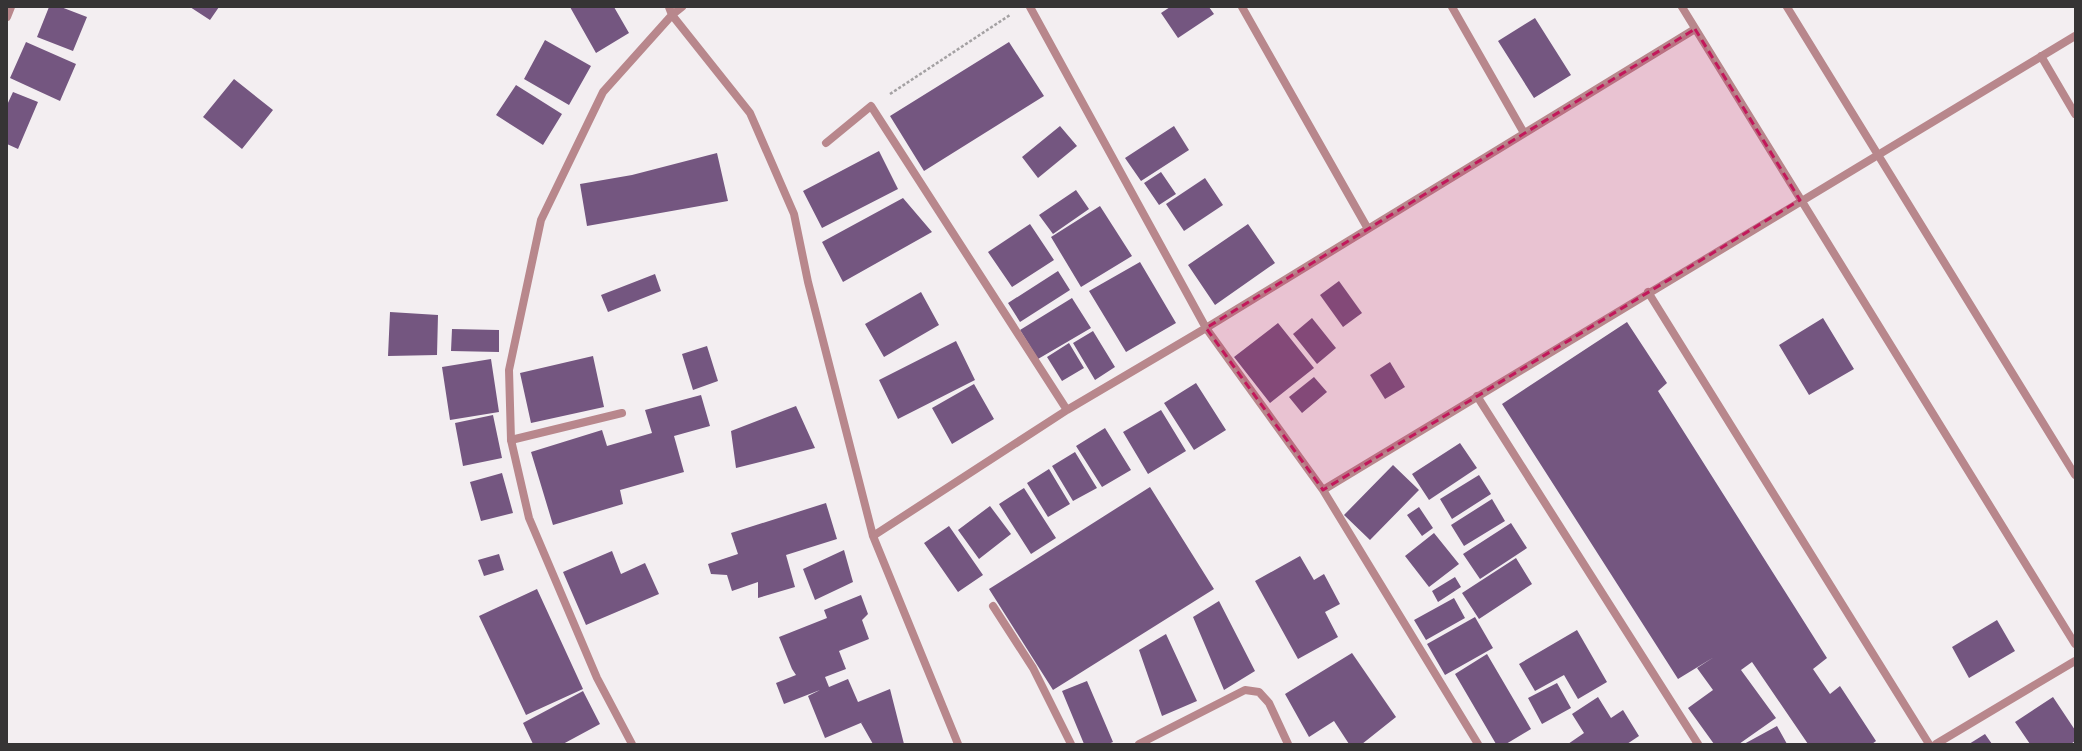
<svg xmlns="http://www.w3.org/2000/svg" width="2082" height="751" font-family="Montserrat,sans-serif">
<rect width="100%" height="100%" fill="#f3eef1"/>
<path fill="#745680" d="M49 7H61L87 17 73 51 37 37Z
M190 7H219L210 20Z
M570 7H614L629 33 596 53Z
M1170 7H1209L1214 14 1178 38 1161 13Z
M1535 18 1571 75 1534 98 1498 41Z
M545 40 591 66 569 105 524 79Z
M26 42 76 64 60 101 10 78Z
M1009 42 1044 96 924 171 890 116Z
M234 79 273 110 242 149 203 117Z
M516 85 562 114 543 145 496 115Z
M13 92 38 102 18 149 7 144V105Z
M1060 126 1077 146 1038 178 1022 157Z
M1174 126 1189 150 1141 181 1125 158Z
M879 151 898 189 822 228 803 191Z
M717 153 728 201 587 226 580 184 632 175Z
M1161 172 1176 194 1159 205 1144 183Z
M1205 178 1223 205 1184 231 1166 204Z
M1076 190 1089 209 1053 234 1039 215Z
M903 198 932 232 843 282 822 242Z
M1100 206 1132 256 1081 287 1051 237Z
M1030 224 1054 260 1012 287 988 252Z
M1248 224 1275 263 1215 305 1188 265Z
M1140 262 1176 323 1126 352 1089 291Z
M1058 271 1070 290 1020 322 1008 303Z
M655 274 661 291 608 312 601 295Z
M1339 281 1362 313 1343 327 1320 295Z
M921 292 939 325 884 357 865 324Z
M1072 298 1091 328 1038 359 1020 330Z
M390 312 438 315 437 355 388 356Z
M1312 318 1336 348 1317 364 1293 334Z
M1823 318 1854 369 1809 395 1779 345Z
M1627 322 1667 383 1658 391 1827 658 1813 669 1830 694 1840 686 1876 741 1872 744H1808L1752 662 1741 670 1776 718 1739 744H1714L1688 708 1713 690 1697 668 1714 657 1678 679 1502 404Z
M1278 323 1314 368 1270 403 1234 357Z
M452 329 499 330V352L451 351Z
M1093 331 1115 367 1095 380 1073 343Z
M956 341 975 380 898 419 879 380Z
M1069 343 1084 368 1062 381 1047 357Z
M707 346 718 381 693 390 682 354Z
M593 356 604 407 531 423 520 373Z
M491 359 499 412 450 420 442 367Z
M1390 362 1405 387 1385 399 1370 375Z
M1314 377 1327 392 1302 413 1289 397Z
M1196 383 1226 430 1194 450 1164 403Z
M974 384 994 419 952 444 932 408Z
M701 395 710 426 674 436 684 472 620 490 623 504 553 525 531 452 602 430 607 446 652 433 645 410Z
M796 406 815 448 736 468 731 431Z
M1161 410 1186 451 1148 474 1123 432Z
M493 415 502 458 463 466 455 423Z
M1105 428 1131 470 1102 487 1076 446Z
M1460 443 1477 468 1429 500 1412 474Z
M1075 452 1097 488 1073 501 1052 466Z
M1393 465 1419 490 1370 540 1344 515Z
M1049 469 1070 504 1048 517 1027 483Z
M502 473 513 513 481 521 470 482Z
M1479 475 1491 494 1452 519 1440 499Z
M1150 487 1214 589 1053 690 989 589Z
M1024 488 1056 538 1031 554 999 504Z
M1492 499 1505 521 1464 546 1451 525Z
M826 503 837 539 786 555 795 587 758 598V582L732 591 727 575 711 574 708 564 738 554 731 533Z
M990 506 1011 534 979 559 958 530Z
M1419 507 1433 528 1422 536 1407 515Z
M1511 523 1527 548 1480 579 1463 554Z
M949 526 983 575 958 592 924 543Z
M1434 533 1459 564 1429 587 1405 556Z
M844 550 853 582 815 600 803 569Z
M612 551 621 574 645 563 659 594 586 625 563 572Z
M499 554 504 570 484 576 478 560Z
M1300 556 1314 580 1324 574 1340 604 1325 612 1338 637 1298 659 1255 581Z
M1516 558 1532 584 1479 619 1462 593Z
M1455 577 1461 587 1438 602 1432 591Z
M537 589 583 689 526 715 479 616Z
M861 595 868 614 862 620 869 639 839 651 846 669 825 677 829 687 848 679 858 702 890 689 904 744H873L861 723 863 722 825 738 808 696 820 690 784 704 776 683 796 675 792 669 779 637 827 618 824 610Z
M1454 598 1465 618 1426 640 1414 620Z
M1219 601 1255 671 1224 690 1193 617Z
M1475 617 1493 648 1445 675 1427 644Z
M1997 620 2015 651 1969 678 1952 647Z
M1577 630 1607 682 1578 699 1564 675 1535 691 1519 664Z
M1166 634 1197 701 1162 716 1139 650Z
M1352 653 1396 717 1362 744H1349L1334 721 1309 737 1285 694Z
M1487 654 1531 729 1506 744H1496L1455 674Z
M1087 681 1113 742 1108 744H1084L1062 691Z
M1557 683 1571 708 1542 724 1528 698Z
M583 691 600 724 563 744H533L523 723Z
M1598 697 1611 718 1623 710 1639 736 1627 744H1568L1584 733 1572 714Z
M2053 697 2075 730V741L2071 744H2030L2015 722Z
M1777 726 1787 744H1744Z
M1985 734 1992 744H1969Z"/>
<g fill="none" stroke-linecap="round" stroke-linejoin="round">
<path stroke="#a4a1a3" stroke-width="2.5" stroke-dasharray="3 2" stroke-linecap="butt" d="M890 94 1010 15"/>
<path stroke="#b8878c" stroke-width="8" d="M511 440 622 413"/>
<path stroke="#b8878c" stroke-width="8" d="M669 7 672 15 750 113 794 214 808 282 873 536 958 744
M1030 7 1206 328 1323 490 1478 744
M1242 7 1368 229
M1452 7 1524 133
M1682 7 2075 644
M1787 7 2075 475
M7 17 11 7
M2041 56 2075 114
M826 143 871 106 1067 410
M1648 292 1929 744
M1477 396 1698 744
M1323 490 2075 36
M873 536 1067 410 1206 328 1695 29
M993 606 1033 668 1071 744
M632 744 597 678 529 518 511 440 509 370 541 220 603 92 672 15 682 7
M1139 744 1245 690 1259 692 1269 703 1288 744
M1936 744 2075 661"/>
</g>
<path fill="#c2185b" fill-opacity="0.2" stroke="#c2185b" stroke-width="3" stroke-dasharray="8 5" stroke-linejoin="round" d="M1695 29 1800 200 1323 490 1206 328Z"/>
<rect width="2082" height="751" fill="none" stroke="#363435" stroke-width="16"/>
</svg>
